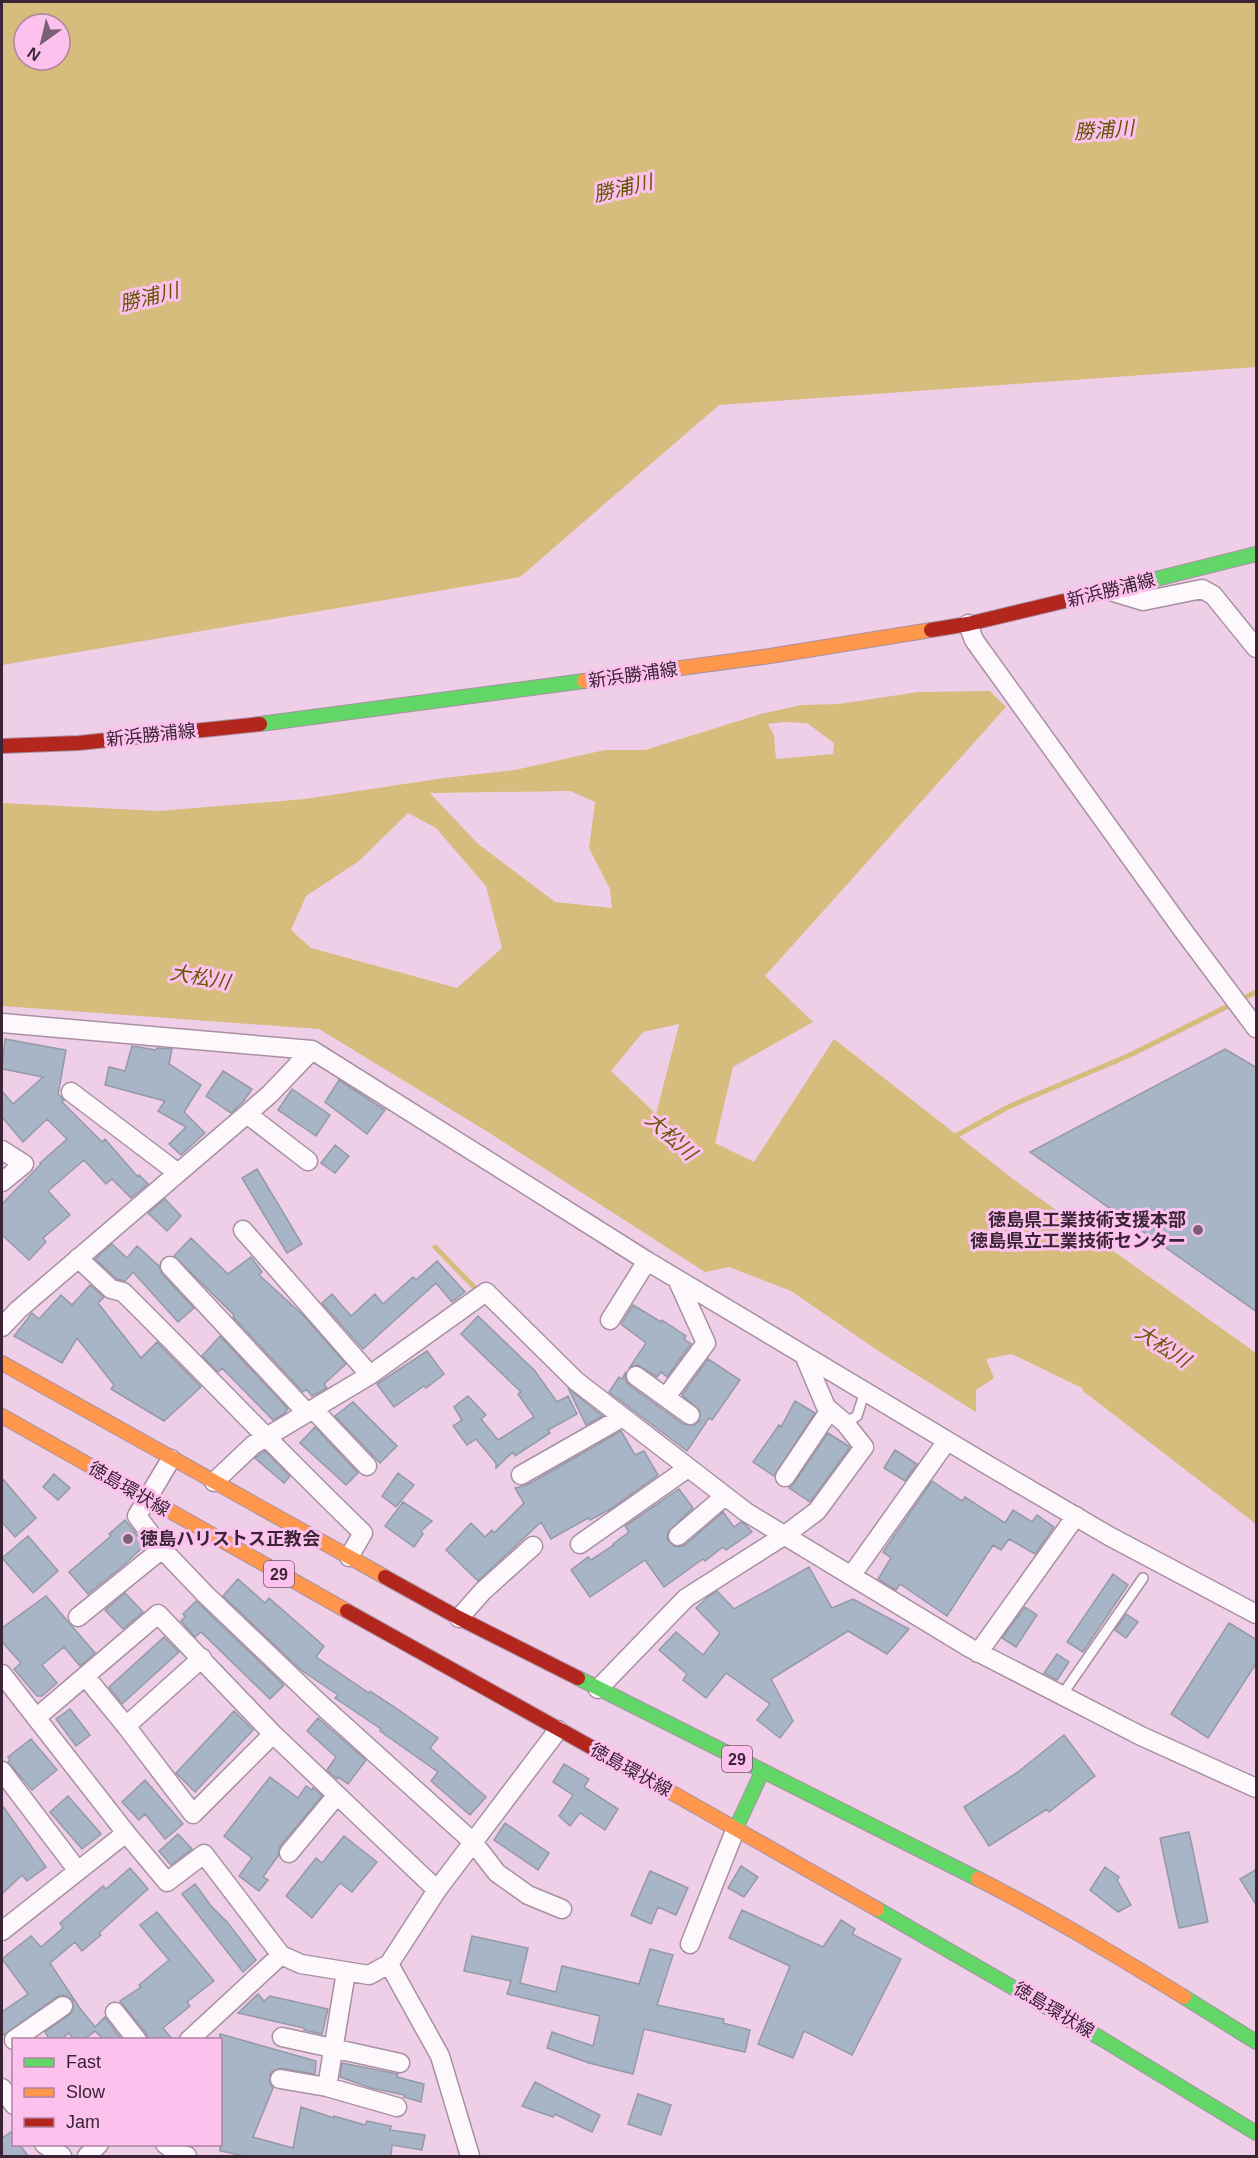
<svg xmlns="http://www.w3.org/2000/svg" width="1258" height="2158" font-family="Helvetica,'Noto Sans JP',sans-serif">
<rect width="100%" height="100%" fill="#efcfe7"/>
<path fill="#d6bc7d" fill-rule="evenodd" d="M2 2H1256V367L719 405 520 577 2 665ZM24 24H60V60H24Z
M990 691 1006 707 765 976 813 1022 733 1067 715 1143 754 1162 834 1039 1017 1182 1256 1353V1524L1083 1391 1082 1388 1012 1354 986 1359 994 1378 976 1390V1412L880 1352 791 1291 729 1267 705 1272 488 1132 319 1029 2 1006V803L159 811 305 799 444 778 515 770 605 750H645L761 714 801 705 839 704 918 692ZM784 722 807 723 834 743 833 754 776 759 774 735 768 724ZM570 791 595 802 589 848 610 889 612 908 555 902 478 844 430 793ZM408 813 436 828 486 886 502 948 457 988 311 948 291 930 306 896 359 861ZM679 1024V1025L656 1114 611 1071 643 1032Z"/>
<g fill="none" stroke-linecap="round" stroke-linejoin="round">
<path stroke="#d6bc7d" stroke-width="5" d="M952 1138 1008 1107 1130 1055 1256 992
M435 1247 476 1289"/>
</g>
<path fill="#a8b5c6" stroke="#9599a7" stroke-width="1.5" d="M5 1039 66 1050 58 1094 64 1100 62 1102 102 1142 105 1139 138 1177 139 1175 148 1184 131 1198 112 1179 106 1184 84 1160 48 1191 70 1215 43 1238 46 1242 29 1260 2 1235V1204L41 1164 40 1163 67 1139 47 1119 23 1142 2 1117V1091L13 1104 43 1077 2 1069Z
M132 1046 156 1050 157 1048 172 1049 169 1064 201 1085 184 1112 205 1133 181 1155 169 1144 186 1127 158 1111 165 1101 105 1085 109 1067 125 1071Z
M1225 1049 1257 1068V1312L1030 1152Z
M223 1071 252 1089 243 1102 231 1113 206 1096Z
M339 1080 385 1110 367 1134 325 1102Z
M292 1089 330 1115 316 1136 278 1110Z
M335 1145 349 1156 335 1173 321 1163Z
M257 1169 302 1244 287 1253 242 1178Z
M165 1199 181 1216 167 1231 148 1213Z
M191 1238 228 1274 251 1257 262 1272 259 1275 304 1316 346 1364 324 1384 327 1388 312 1396 306 1389 303 1392 233 1317 234 1315 174 1256Z
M112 1244 127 1258 137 1246 159 1266 162 1274 194 1308 178 1322 133 1272 125 1281 117 1279 95 1259Z
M437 1261 465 1292 452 1302 436 1283 363 1349 322 1303 332 1294 351 1316 375 1294 383 1304 413 1277 416 1280Z
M90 1285 104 1297 98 1303 141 1358 157 1342 201 1387 164 1421 111 1389 114 1385 77 1338 62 1363 14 1336 32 1313 39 1319 61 1295 72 1305Z
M633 1305 661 1322 662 1320 686 1336 684 1339 691 1344 667 1377 661 1372 657 1377 638 1365 630 1367 646 1343 621 1324Z
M478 1316 535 1371 557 1402 568 1396 577 1414 548 1430 550 1433 515 1456 513 1452 496 1468V1463L476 1439 467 1445 453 1426 462 1420 454 1407 468 1396 486 1415 481 1419 498 1440 534 1417 518 1394 521 1392 461 1334Z
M220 1336 288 1409 284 1414 273 1420 222 1368 218 1372 202 1356Z
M427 1351 444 1374 426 1388 424 1386 394 1407 377 1384Z
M708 1359 740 1380 712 1420 709 1418 687 1451 609 1392 619 1377 622 1379 625 1373 626 1380 629 1385 683 1424 694 1425 699 1421 700 1411 682 1395Z
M568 1388 596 1411 603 1416 586 1425Z
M795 1401 815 1413 774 1476 753 1462 779 1425 781 1427Z
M353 1402 397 1446 380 1463 335 1416Z
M315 1427 358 1473 346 1485 300 1443Z
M621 1431 635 1455 644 1451 658 1475 612 1508 590 1520 588 1518 551 1539 541 1522 478 1581 446 1550 471 1523 485 1537 492 1530 494 1533 524 1503 515 1488 527 1485Z
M828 1433 850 1447 810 1502 789 1488 794 1483Z
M895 1450 917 1464 905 1481 884 1468Z
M265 1451 290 1476 284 1483 255 1458Z
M398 1473 414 1485 396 1507 382 1496Z
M54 1474 70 1488 58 1500 43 1487Z
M2 1478 36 1518 15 1537 2 1522Z
M932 1481 962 1501 965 1497 1005 1523 1013 1510 1032 1522 1037 1515 1054 1527 1035 1554 1009 1539 1001 1550 993 1545 947 1616 900 1584 896 1590 878 1579 891 1558 883 1552Z
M679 1489 693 1508 668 1532 667 1539 674 1546 679 1547 685 1545 723 1512 734 1527 741 1522 747 1526 752 1532 726 1550 723 1547 705 1561 703 1559 664 1587 645 1560 590 1597 571 1570 588 1557 591 1560 614 1545 613 1544 629 1532 625 1526Z
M403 1502 432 1521 421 1531 423 1534 414 1547 385 1526Z
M125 1520 145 1545 124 1565 88 1594 69 1572 111 1536 109 1534Z
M28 1536 58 1571 33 1593 2 1558Z
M809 1567 832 1608 853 1599 909 1629 887 1654 848 1631 771 1679 793 1721 780 1738 757 1720 770 1704 726 1673 706 1698 683 1680 687 1674 659 1650 676 1632 703 1655 720 1633 696 1608 708 1597 717 1591 734 1609Z
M1113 1574 1128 1585 1083 1652 1067 1642Z
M238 1579 265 1603 269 1598 324 1646 316 1657 369 1693 370 1691 396 1708 438 1738 430 1748 486 1797 470 1815 431 1781 438 1772 380 1731 381 1729 335 1698 338 1695 301 1670 223 1596Z
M125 1593 143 1612 123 1629 105 1610Z
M46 1596 95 1653 80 1666 64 1647 42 1665 57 1683 42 1696H37L14 1669 21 1663 2 1642V1628Z
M196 1601 284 1685 270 1699 201 1632 195 1637 181 1621 185 1617 183 1614Z
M1025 1607 1037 1615 1016 1647 1002 1638Z
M1126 1614 1138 1622 1126 1638 1115 1630Z
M1229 1623 1257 1640V1662L1208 1738 1171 1714Z
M164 1637 179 1652 122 1704 109 1687Z
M1057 1654 1069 1662 1057 1680 1044 1673Z
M70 1709 90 1735 76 1746 56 1719Z
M234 1711 253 1730 195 1792 176 1773Z
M318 1718 366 1760 348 1784 338 1777 337 1779 327 1770 336 1757 307 1731Z
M1064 1735 1095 1776 1049 1812 1047 1809 989 1846 964 1807 1018 1772Z
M31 1739 57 1770 32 1790 8 1762 10 1760 8 1757Z
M564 1764 589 1779 584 1787 618 1809 605 1830 580 1813 570 1826 559 1816 573 1795 553 1782Z
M270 1777 298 1798 306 1786 312 1790 313 1788 322 1796 280 1846 278 1856 263 1877 268 1880 259 1891 239 1876 252 1858 224 1836Z
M145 1780 183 1824 165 1839 145 1814 139 1820 122 1802Z
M68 1796 101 1834 82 1849 50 1812Z
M2 1805 46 1867 27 1881 22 1875 2 1894Z
M505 1823 549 1853 538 1870 494 1840Z
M1189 1832 1208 1922 1179 1928 1160 1838Z
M178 1834 192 1849 171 1865 159 1851Z
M344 1836 377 1862 352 1892 340 1883 312 1918 286 1896 316 1858 322 1863Z
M741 1866 758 1877 744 1897 728 1888Z
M1105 1867 1119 1877 1117 1880 1131 1905 1118 1912 1090 1890Z
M130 1868 148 1889 99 1933 101 1935 82 1951 75 1942 50 1963 79 2007 95 2027 105 2017 122 2040H104L95 2031 83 2040H74L69 2033 60 2040H50L45 2032 69 2015 73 2010 72 1999 63 1995 57 1997 2 2036V2012L28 1994 2 1959 31 1936 41 1947 63 1928 60 1923 103 1886 106 1889Z
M1257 1869V1906L1240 1879Z
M650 1871 688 1888 676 1915 658 1907 651 1924 631 1915Z
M195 1884 211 1906 228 1923 256 1960 243 1972 182 1894Z
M742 1910 823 1947 841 1920 855 1929 852 1934 901 1959 852 2055 804 2031 793 2058 758 2044 790 1966 729 1938Z
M157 1912 214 1981 187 2002 190 2006 163 2028 173 2040H148L146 2033 120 2001 141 1987 139 1985 169 1960 140 1925Z
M472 1936 528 1948 520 1983 556 1992 562 1966 639 1984 650 1949 673 1955 657 2005 724 2019 723 2023 750 2030 745 2052 644 2029 633 2074 589 2063 547 2048 552 2032 593 2046 600 2016 507 1994 511 1981 464 1971Z
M258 1994 264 2001 270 1996 328 2009 322 2034 304 2030V2028L238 2013Z
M220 2034 316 2061 315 2074 281 2068 271 2072 269 2082 273 2088 253 2137 293 2148 301 2107 334 2118V2116L365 2125 367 2121 391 2126 390 2130 425 2135 422 2150 392 2145 391 2157H250L220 2151Z
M342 2063 398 2074 397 2077 424 2084 421 2102 404 2097 405 2095 371 2088 340 2077Z
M535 2082 600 2115 592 2132 555 2114 553 2117 522 2106Z
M638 2094 671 2105 661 2135 628 2124Z
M11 2132 14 2136V2145H20L29 2157H2V2138Z"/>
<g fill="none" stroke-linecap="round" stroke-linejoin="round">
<defs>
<path id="lane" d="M845 1423 857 1416 865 1391
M1062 1695 1143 1578"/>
<path id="street" d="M1110 591 1143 601 1202 589 1213 595 1256 648
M968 624 974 640 1182 929 1256 1028
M2 1023 312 1050 647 1261 991 1467 1109 1536 1256 1614
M71 1092 178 1173
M247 1114 308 1161
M2 1150 24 1164 2 1182
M243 1230 370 1375
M78 1258 111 1289 123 1292C204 1372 281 1454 363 1533L349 1557
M170 1266 307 1413
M610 1320 647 1261
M2 1327 18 1310 247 1114 270 1094 312 1050
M636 1376 690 1415
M666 1397 706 1343 677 1279
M313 1409 367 1466
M171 1459 137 1516 162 1549 205 1594 317 1701 473 1842 497 1873 528 1895 562 1909
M521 1475 623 1417
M785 1477 830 1410
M214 1482 253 1445 370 1375 486 1292 576 1381 746 1512 970 1648 1141 1736 1256 1788
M678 1536 725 1496
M580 1544 688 1468
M851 1576 947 1441
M78 1617 162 1549
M459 1618 483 1591 533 1546
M978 1653 1076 1516
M202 1658 126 1726 193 1814 273 1734
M2 1674 126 1833 167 1882 204 1854 281 1955 301 1964 369 1975 389 1964 437 1890 558 1730
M85 1676 126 1726
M598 1689 686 1598 785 1535 817 1511 864 1447 845 1423 826 1407 804 1355
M36 1718 158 1614 273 1734 437 1890
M2 1771 78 1871
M289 1853 337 1795
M2 1931 126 1833
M690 1944 736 1828
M389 1964 440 2056 470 2156
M115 2012 137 2040
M282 2037 400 2063
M14 2040 63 2006
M189 2040 281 1955
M280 2079 327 2087 397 2107
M327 2087 346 1972
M2 2088 14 2105
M44 2144 62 2156
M165 2144 180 2155 187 2156
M87 2156 99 2144"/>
<path id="fast" d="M1148 581 1256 554
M260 724 584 681
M578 1678 978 1879
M736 1828 762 1772
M877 1909 1102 2039 1256 2133
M1184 1997 1256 2042"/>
<path id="slow" d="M584 681 770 656 931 630
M2 1363 385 1577
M2 1416 347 1611
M616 1761 877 1909
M978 1879C1049 1915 1117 1956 1184 1997"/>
<path id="jam" d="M931 630 968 624 1148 581
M2 746 79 743 260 724
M385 1577 459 1618 578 1678
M347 1611 616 1761"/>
</defs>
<use href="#lane" stroke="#a890a2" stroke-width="12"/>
<use href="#street" stroke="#a890a2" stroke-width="21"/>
<use href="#fast" stroke="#a890a2" stroke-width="16"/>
<use href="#slow" stroke="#a890a2" stroke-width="16"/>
<use href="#jam" stroke="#a890a2" stroke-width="16"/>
<use href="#lane" stroke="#fdf8fb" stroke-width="9"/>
<use href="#street" stroke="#fdf8fb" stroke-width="18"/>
<use href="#fast" stroke="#63d668" stroke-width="14"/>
<use href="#slow" stroke="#ff974d" stroke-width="14"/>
<use href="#jam" stroke="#b3261e" stroke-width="14"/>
</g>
<g fill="#796073" stroke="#fcc2ed" stroke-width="2">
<circle cx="1198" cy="1230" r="6"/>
<circle cx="128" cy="1539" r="6"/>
</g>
<g text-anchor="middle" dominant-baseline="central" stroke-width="6" stroke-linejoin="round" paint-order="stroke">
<g fill="#fcc2ed" stroke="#74536c" stroke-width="1.5">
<rect x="264" y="1561" width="30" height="26" rx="4.5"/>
<rect x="722" y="1746" width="30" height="26" rx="4.5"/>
</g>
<g font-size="16" font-weight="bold" fill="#3a2435">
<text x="279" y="1574">29</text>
<text x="737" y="1759">29</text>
</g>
<g font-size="18" fill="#3a2435" stroke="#fcc2ed">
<text transform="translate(1111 590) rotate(-14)">新浜勝浦線</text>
<text transform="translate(633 675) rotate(-8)">新浜勝浦線</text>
<text transform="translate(151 735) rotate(-6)">新浜勝浦線</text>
<text transform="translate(129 1489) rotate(30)">徳島環状線</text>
<text transform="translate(631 1770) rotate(29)">徳島環状線</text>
<text transform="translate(1054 2010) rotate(31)">徳島環状線</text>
</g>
<g font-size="18" font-weight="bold" fill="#3a2435" stroke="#fcc2ed" text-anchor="end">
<text x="1186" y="1220">徳島県工業技術支援本部<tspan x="1186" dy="21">徳島県立工業技術センター</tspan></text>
<text x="140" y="1539" text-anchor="start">徳島ハリストス正教会</text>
</g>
<g font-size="20" font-style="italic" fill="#675605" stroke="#fcc2ed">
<text transform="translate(1104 130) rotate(-4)">勝浦川</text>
<text transform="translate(623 188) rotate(-13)">勝浦川</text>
<text transform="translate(149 297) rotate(-14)">勝浦川</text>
<text transform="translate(200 977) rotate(10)">大松川</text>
<text transform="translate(671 1136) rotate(42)">大松川</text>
<text transform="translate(1163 1346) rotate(33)">大松川</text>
</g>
</g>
<rect width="1258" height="2158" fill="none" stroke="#3a2435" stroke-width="6"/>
<rect x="12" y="2038" width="210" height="108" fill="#fcc2ed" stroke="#ae83a3" stroke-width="1.5"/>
<rect x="24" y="2058" width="30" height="9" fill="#63d668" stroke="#ae83a3" stroke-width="1.5"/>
<text x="66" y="2068" font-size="18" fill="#3a2435">Fast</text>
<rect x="24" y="2088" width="30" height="9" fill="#ff974d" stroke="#ae83a3" stroke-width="1.5"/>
<text x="66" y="2098" font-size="18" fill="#3a2435">Slow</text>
<rect x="24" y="2118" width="30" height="9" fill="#b3261e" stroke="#ae83a3" stroke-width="1.5"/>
<text x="66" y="2128" font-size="18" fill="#3a2435">Jam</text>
<g transform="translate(42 42) rotate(214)"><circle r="28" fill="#fcc2ed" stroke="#ae83a3" stroke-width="1.5"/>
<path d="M0-4.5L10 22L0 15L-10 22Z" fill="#796073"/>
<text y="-9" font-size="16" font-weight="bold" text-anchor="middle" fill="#3a2435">N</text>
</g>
</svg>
